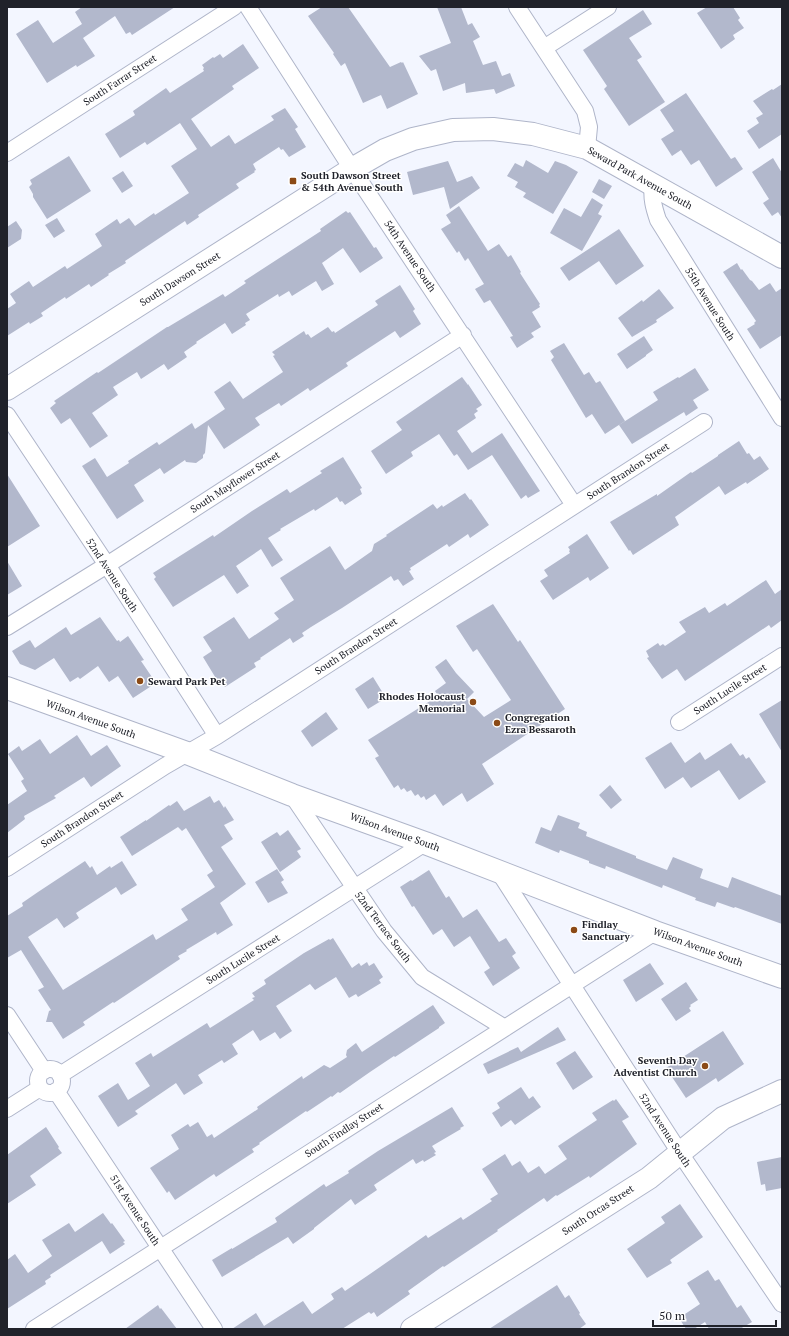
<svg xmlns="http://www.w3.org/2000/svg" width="789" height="1336" font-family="'PT Serif',serif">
<rect width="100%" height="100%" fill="#f3f6ff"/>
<path fill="#b2b8cc" d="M82 7H175L132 35 130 32 126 34 115 16 83 38 95 56 77 67 76 65 47 83 16 34 38 20 53 43 82 24 75 12Z
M322 7H348L390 67 401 62 402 63 403 62 418 94 387 109 381 95 363 103 345 63 341 66 333 54 334 53 308 16Z
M437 7H461L468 25 472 23 480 37 473 41 483 65 496 61 502 76 510 73 515 86 496 94 494 89 466 93 465 83 443 91 436 69 431 71 419 56 451 43Z
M707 7H733L740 18 738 20 744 28 733 35 735 39 721 49 697 13Z
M643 10 652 24 629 38 642 57 637 60 665 102 629 126 604 89 607 86 583 50Z
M243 44 259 68 232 86 234 89 191 119 211 147 229 135 235 144 274 120 271 116 285 108 298 127 295 129 306 147 289 157 283 149 281 150 279 147 253 164 256 170 254 171 255 172 236 184 239 188 198 215 199 217 187 225 185 221 125 261 126 263 108 274 109 275 91 287 89 284 66 299 65 297 41 313 43 316 30 324 29 322 7 336V309L16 303 10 294 29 281 33 287 65 266 67 269 102 246 95 234 117 219 120 224 129 218 135 226 154 213 155 215 189 193 171 166 197 149 180 123 147 145 145 142 120 158 105 134 135 115 133 111 166 88 170 93 204 71 203 69 204 68 202 65 213 57 214 58 220 54 223 58Z
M782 84V134L759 149 747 131 759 123 756 118 763 114 753 101 772 89 773 90Z
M686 93 731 159 735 157 743 169 716 187 699 160 691 165 681 150 672 156 661 139 674 131 660 110Z
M69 156 91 191 47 219 33 197V194L29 187 32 184 30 180Z
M773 158 782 173V218L778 212 772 216 763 203 769 199 752 172Z
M526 160 548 173 555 161 566 165 578 172 553 214 523 197 526 193 515 187 518 182 507 176 515 163 523 167Z
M448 161 457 182 472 176 480 188 450 209 444 187 413 195 407 172Z
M123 171 133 186 122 193 112 178Z
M599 179 612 186 604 199 592 192Z
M592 198 603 205 598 214 602 216 582 251 550 233 564 208 581 217Z
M459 206 488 251 499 244 508 257 511 255 521 272 520 273 540 304 539 305 540 307 532 312 541 327 531 333 534 337 517 348 510 337 513 336 490 300 484 303 475 289 484 284 468 258 465 261 459 251 457 253 441 229 451 223 446 215Z
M346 211 348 213 350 212 374 248 376 247 383 258 360 273 343 248 322 263 334 284 322 291 316 281 292 296 289 291 279 297 278 294 246 314 250 320 245 323 246 325 232 334 225 323 196 342 197 343 184 352 187 357 168 370 164 364 141 379 137 372 113 387 118 395 92 413 108 436 90 448 70 418 61 424 50 408 56 403 54 401 97 372 98 373 167 327H168L223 294 225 297 246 283 244 281 321 231 320 229Z
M57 218 65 231 54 238 45 225Z
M16 221 22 230 21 239 7 248V227Z
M619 229 644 266 616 285 599 261 569 281 560 268Z
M737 263 741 270 742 269 750 280 752 281 759 290 770 283 776 292 782 288V335L760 349 747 329 755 324 754 323 756 321 723 272Z
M400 285 415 309 413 311 421 324 400 338 395 331 346 363 348 366 310 391 308 388 281 406 279 403 255 418 260 425 224 449 208 425 205 453 203 455V458L196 463 186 462 185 460 164 474 160 468 134 485 144 501 117 519 82 466 95 458 107 477 129 463 128 461 157 442 159 445 192 423 195 429 225 409 214 392 230 381 243 399 283 372 273 356 275 355 272 352 304 331 306 335 308 334 311 338 328 327 332 332 334 331 335 333 378 305 375 301Z
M659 289 674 308 656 320 657 322 632 337 618 318 642 300 643 302Z
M644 336 653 350 646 355V356L627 369 617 354Z
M564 343 584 375 589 372 596 383 600 381 625 421 605 434 592 414 586 418 551 360 554 357 550 351Z
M695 368 709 390 693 400 698 408 686 416 684 412 632 444 619 425 658 400 653 392 678 377 679 378Z
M462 377 468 385V384L482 405 476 409 478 411 474 414 476 418 457 431 472 453 502 433 540 491 528 498 526 495 521 499 492 455 468 470 457 454 454 456 439 434 411 452 413 456 386 474 371 451 402 430 396 422Z
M739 441 747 454 749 453 754 460 760 456 769 469 747 484 746 482 725 495 719 486 675 517 679 525 633 555 630 550 629 551 610 522 657 494V496L691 472 692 473 718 456V455Z
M343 457 362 488 360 489 362 494 345 505 342 501 340 502 337 497 315 511 314 509 280 529 281 530 268 538 283 560 272 567 261 549 236 566 249 586 237 594 224 575 173 607 154 579 156 577 153 573 213 535 214 537 252 511 287 489 290 493 322 473 320 471Z
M7 474 40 526 7 547Z
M465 493 470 500 471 499 489 525 470 538 468 534 449 547 447 544 410 568 411 570 409 571 414 579 403 586 398 579 394 581 391 576 342 608 311 627 302 633 304 636 293 643 290 638 260 658 261 659 254 663 256 667 225 687 222 684 220 685 203 657 212 651 203 637 234 617 249 639 279 619 274 613 294 600 280 578 330 546 345 570 372 551 374 544 387 536 386 535 433 504 437 509 442 505 443 507Z
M587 534 609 568 590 581 588 577 553 600 540 581 548 576 544 570 570 553 569 551 570 550 568 547Z
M7 561 22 586 7 595Z
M766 580 775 594 782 589V620L771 628 769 625 685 681 677 669 662 679 647 658 649 657 646 651 658 643 660 646 663 644 665 646 686 632 679 622 705 607 709 613 725 603 727 606Z
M493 604 518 642 520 640 565 709 482 764 494 784 467 802 462 793 443 806 435 794 426 800 424 796 421 798 418 794 415 796 411 790 407 792 404 788 401 790 398 785 394 788 375 758 379 756 368 740 438 696 435 691 446 683 435 667 446 659 456 673 474 692 467 699 484 717 511 700 477 649 473 652 456 626Z
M100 617 117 641 119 640 120 642 128 636 144 660 141 661 156 683 133 698 118 676 109 682 98 666 80 679 78 677 70 682 54 658 35 670 20 664 12 651 30 640 35 648 66 627 71 635Z
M373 677 386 698 368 709 355 689Z
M782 700V752L759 714Z
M326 712 338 729 312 747 301 731Z
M77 735 91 756 107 745 121 766 91 787 84 777 54 796 56 798 24 816 25 819 7 833V805L27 791 21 781 24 779 8 754 19 746 22 751 40 739 50 754Z
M671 742 685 763 700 752 705 760 731 743 740 756 743 754 746 759 749 757 766 782 739 800 719 770 691 788 683 777 665 789 645 758Z
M610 785 622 800 611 809 599 795Z
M210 796 214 803 219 800 224 808 225 806 234 820 224 825 233 839 221 847 246 884 220 903 233 925 217 935 216 932 186 950 187 951 178 956 180 959 114 1003 113 1002 83 1022 85 1025 63 1039 52 1022H46L49 1011 51 1010 38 990 44 987 21 950 7 958V916L23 906 22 903 38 892 85 861 90 868 92 866 97 875 110 866 111 868 122 861 137 885 121 895 116 887 76 913 79 918 64 928 57 918 28 937 63 990 153 934 156 940 188 920 181 909 215 887 207 875 213 871 186 828 182 831 178 827 132 856 120 837 146 820V821L169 805 170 806 177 801 184 811Z
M558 815 580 823 578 828 587 832 586 836 636 856V858L667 870 673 857 703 869 700 878 728 888 732 877 782 896V924L735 907 734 908 717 902 715 907 695 900 696 898 663 885 662 888 606 866 605 869 589 863V861L560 850 559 853 535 843 541 827 551 831Z
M288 830 301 849 297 851 301 857 280 872 261 842 277 832 280 836Z
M277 869 284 880 281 882 288 893 268 903 255 882Z
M429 870 446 898 449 896 463 918 477 909 499 942 506 938 516 953 512 956 520 968 493 986 484 972 490 968 470 936 454 947 442 929 433 935 414 906 412 907 400 887 411 880 412 881Z
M333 938 352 968 359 963 361 966 367 962 369 966 374 963 383 977 379 980 381 983 358 997 356 994 349 998 336 977 315 990 310 984 276 1006 292 1031 280 1039 275 1032 260 1041 253 1030 232 1044 238 1054 224 1063 222 1060 198 1075 203 1083 184 1095 176 1083 135 1111 138 1114 118 1127 98 1096 118 1083 128 1100 150 1086 135 1063 151 1053 153 1057 207 1023 210 1028 218 1023 254 1000 252 998 255 997 252 993 266 984 264 980 304 953 329 939 330 940Z
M650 963 664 984 636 1002 623 980Z
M686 982 698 1000 690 1005 691 1006 689 1008 691 1011 676 1021 661 999Z
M433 1005 445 1023 439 1027V1028L395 1057 394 1056 370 1072 340 1093 338 1092 332 1097 331 1096 307 1112 306 1111 259 1143 260 1144 252 1149 254 1152 216 1177 214 1174 175 1200 169 1191 167 1193 150 1168 179 1149 171 1135 188 1124 190 1127 198 1122 207 1137 212 1134 214 1138 258 1109 257 1107 302 1076 303 1079 324 1065 330 1068 347 1057 346 1055 347 1050 356 1043 362 1052Z
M558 1027 566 1040 488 1074 483 1064 518 1047 521 1052Z
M723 1031 744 1064 718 1082 716 1078 686 1098 666 1068Z
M575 1051 593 1077 573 1090 556 1063Z
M521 1087 529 1099 533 1096 541 1107 515 1125 511 1120 501 1127 492 1113 500 1108 497 1103Z
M616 1099 629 1117 622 1121 637 1144 590 1178 589 1176 557 1196 556 1195 547 1202 544 1198 497 1230 498 1231 444 1267 443 1266 408 1291 410 1294 377 1317 374 1312 371 1314 369 1312 342 1329H232L256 1313 264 1326 303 1301 312 1314 334 1299 331 1294 342 1287 345 1291 370 1274 426 1235 428 1238 461 1217 463 1220 492 1201 490 1199 498 1194 482 1169 505 1154 512 1166 520 1161 528 1173 539 1166 545 1174 567 1159 558 1146 597 1120 592 1113 613 1100 614 1101Z
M452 1107 464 1126 460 1128 461 1129 432 1146 436 1152 434 1153 436 1155 424 1162 423 1160 416 1164 413 1159 374 1185 377 1190 355 1205 351 1199 314 1228V1229L293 1244 288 1237 222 1277 212 1260 232 1248V1249L277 1222 275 1218 324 1184 326 1187 349 1173 348 1171 378 1151Z
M46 1127 59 1147 58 1148 62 1153 30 1176 36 1185 7 1204V1155Z
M782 1157V1188L766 1191 765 1184 761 1185 757 1162Z
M680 1204 703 1237 670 1260 672 1263 647 1278 627 1249 665 1223 661 1217Z
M103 1213 111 1224 112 1223 125 1241 123 1242 125 1244 110 1254 102 1241 50 1275 51 1277 45 1281 46 1284 7 1309V1260L15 1254 28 1273 52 1256 42 1240 69 1223 75 1232Z
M708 1270 715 1281 719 1279 737 1308 741 1305 752 1322 740 1329H709L705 1322 694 1329H686L679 1318 700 1304 687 1283Z
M557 1285 565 1298 569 1295 580 1313 579 1314 586 1324 579 1329H489Z
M158 1305 160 1309 161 1308 177 1329H125Z"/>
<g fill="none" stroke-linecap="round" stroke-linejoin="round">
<defs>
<path id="street" d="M248 7 352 169 574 505
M517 7 585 111 589 127 587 148
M544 48 608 7
M7 153 234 7
M653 185C651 198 654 208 658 220L782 418
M7 415 107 565 217 736
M7 627 107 565 463 335
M679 722 782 656
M292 795 384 931 422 977 505 1028
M7 868 165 766 217 736 704 422
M499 872 680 1153 782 1304
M7 1015 44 1071
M38 1081a12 12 0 1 1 24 0a12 12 0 1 1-24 0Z
M60 1075 425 843
M56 1091 214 1329
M7 1109 40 1088
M34 1329 655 932"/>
<path id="secondary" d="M7 389 352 169 385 150 413 139 453 130 493 129 533 134 587 148 782 257
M7 688 187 753 292 795 425 843 655 932 782 977
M412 1329 649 1178 723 1118 782 1091"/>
</defs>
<use href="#street" stroke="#afb5c9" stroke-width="18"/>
<use href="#secondary" stroke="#afb5c9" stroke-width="24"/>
<use href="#street" stroke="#fff" stroke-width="16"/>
<use href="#secondary" stroke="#fff" stroke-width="22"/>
</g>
<g fill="#8b4a16" stroke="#fff" stroke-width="1.5">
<rect x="289" y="177" width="8" height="8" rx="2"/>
<circle cx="140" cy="681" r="4"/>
<circle cx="473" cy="702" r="4"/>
<circle cx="497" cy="723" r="4"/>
<circle cx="574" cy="930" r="4"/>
<circle cx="705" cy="1066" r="4"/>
</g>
<g text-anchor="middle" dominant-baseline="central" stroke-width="3" stroke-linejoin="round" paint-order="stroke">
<g font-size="10" fill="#20222a" stroke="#fff">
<text transform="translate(120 80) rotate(-33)">South Farrar Street</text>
<text transform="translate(640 178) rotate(29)">Seward Park Avenue South</text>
<text transform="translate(410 256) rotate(56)">54th Avenue South</text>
<text transform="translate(180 279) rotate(-32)">South Dawson Street</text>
<text transform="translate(710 304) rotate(58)">55th Avenue South</text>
<text transform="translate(628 471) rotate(-33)">South Brandon Street</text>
<text transform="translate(235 482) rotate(-33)">South Mayflower Street</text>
<text transform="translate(112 575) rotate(57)">52nd Avenue South</text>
<text transform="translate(356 646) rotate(-33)">South Brandon Street</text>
<text transform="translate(730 689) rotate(-33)">South Lucile Street</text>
<text transform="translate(91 719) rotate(20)">Wilson Avenue South</text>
<text transform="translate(82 819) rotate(-33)">South Brandon Street</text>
<text transform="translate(395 832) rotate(20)">Wilson Avenue South</text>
<text transform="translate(383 927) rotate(53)">52nd Terrace South</text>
<text transform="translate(698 947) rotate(20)">Wilson Avenue South</text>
<text transform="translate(243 959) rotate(-32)">South Lucile Street</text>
<text transform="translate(344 1130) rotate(-33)">South Findlay Street</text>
<text transform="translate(665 1130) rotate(57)">52nd Avenue South</text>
<text transform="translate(135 1210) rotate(57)">51st Avenue South</text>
<text transform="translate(598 1210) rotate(-33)">South Orcas Street</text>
</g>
<g font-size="10" font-weight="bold" fill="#20222a" stroke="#fff" text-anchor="start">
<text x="301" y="175">South Dawson Street<tspan x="301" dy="12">&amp; 54th Avenue South</tspan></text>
<text x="148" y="681">Seward Park Pet</text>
<text x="465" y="696" text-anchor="end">Rhodes Holocaust<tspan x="465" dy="12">Memorial</tspan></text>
<text x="505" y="717">Congregation<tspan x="505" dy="12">Ezra Bessaroth</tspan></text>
<text x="582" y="924">Findlay<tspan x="582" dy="12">Sanctuary</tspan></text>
<text x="697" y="1060" text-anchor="end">Seventh Day<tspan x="697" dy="12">Adventist Church</tspan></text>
</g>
</g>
<rect width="789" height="1336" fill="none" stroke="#20222a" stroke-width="16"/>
<path d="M653 1320v6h123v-6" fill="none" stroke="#20222a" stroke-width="2"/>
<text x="659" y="1320" font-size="12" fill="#20222a" stroke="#ffffff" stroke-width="3" paint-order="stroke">50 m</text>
</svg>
